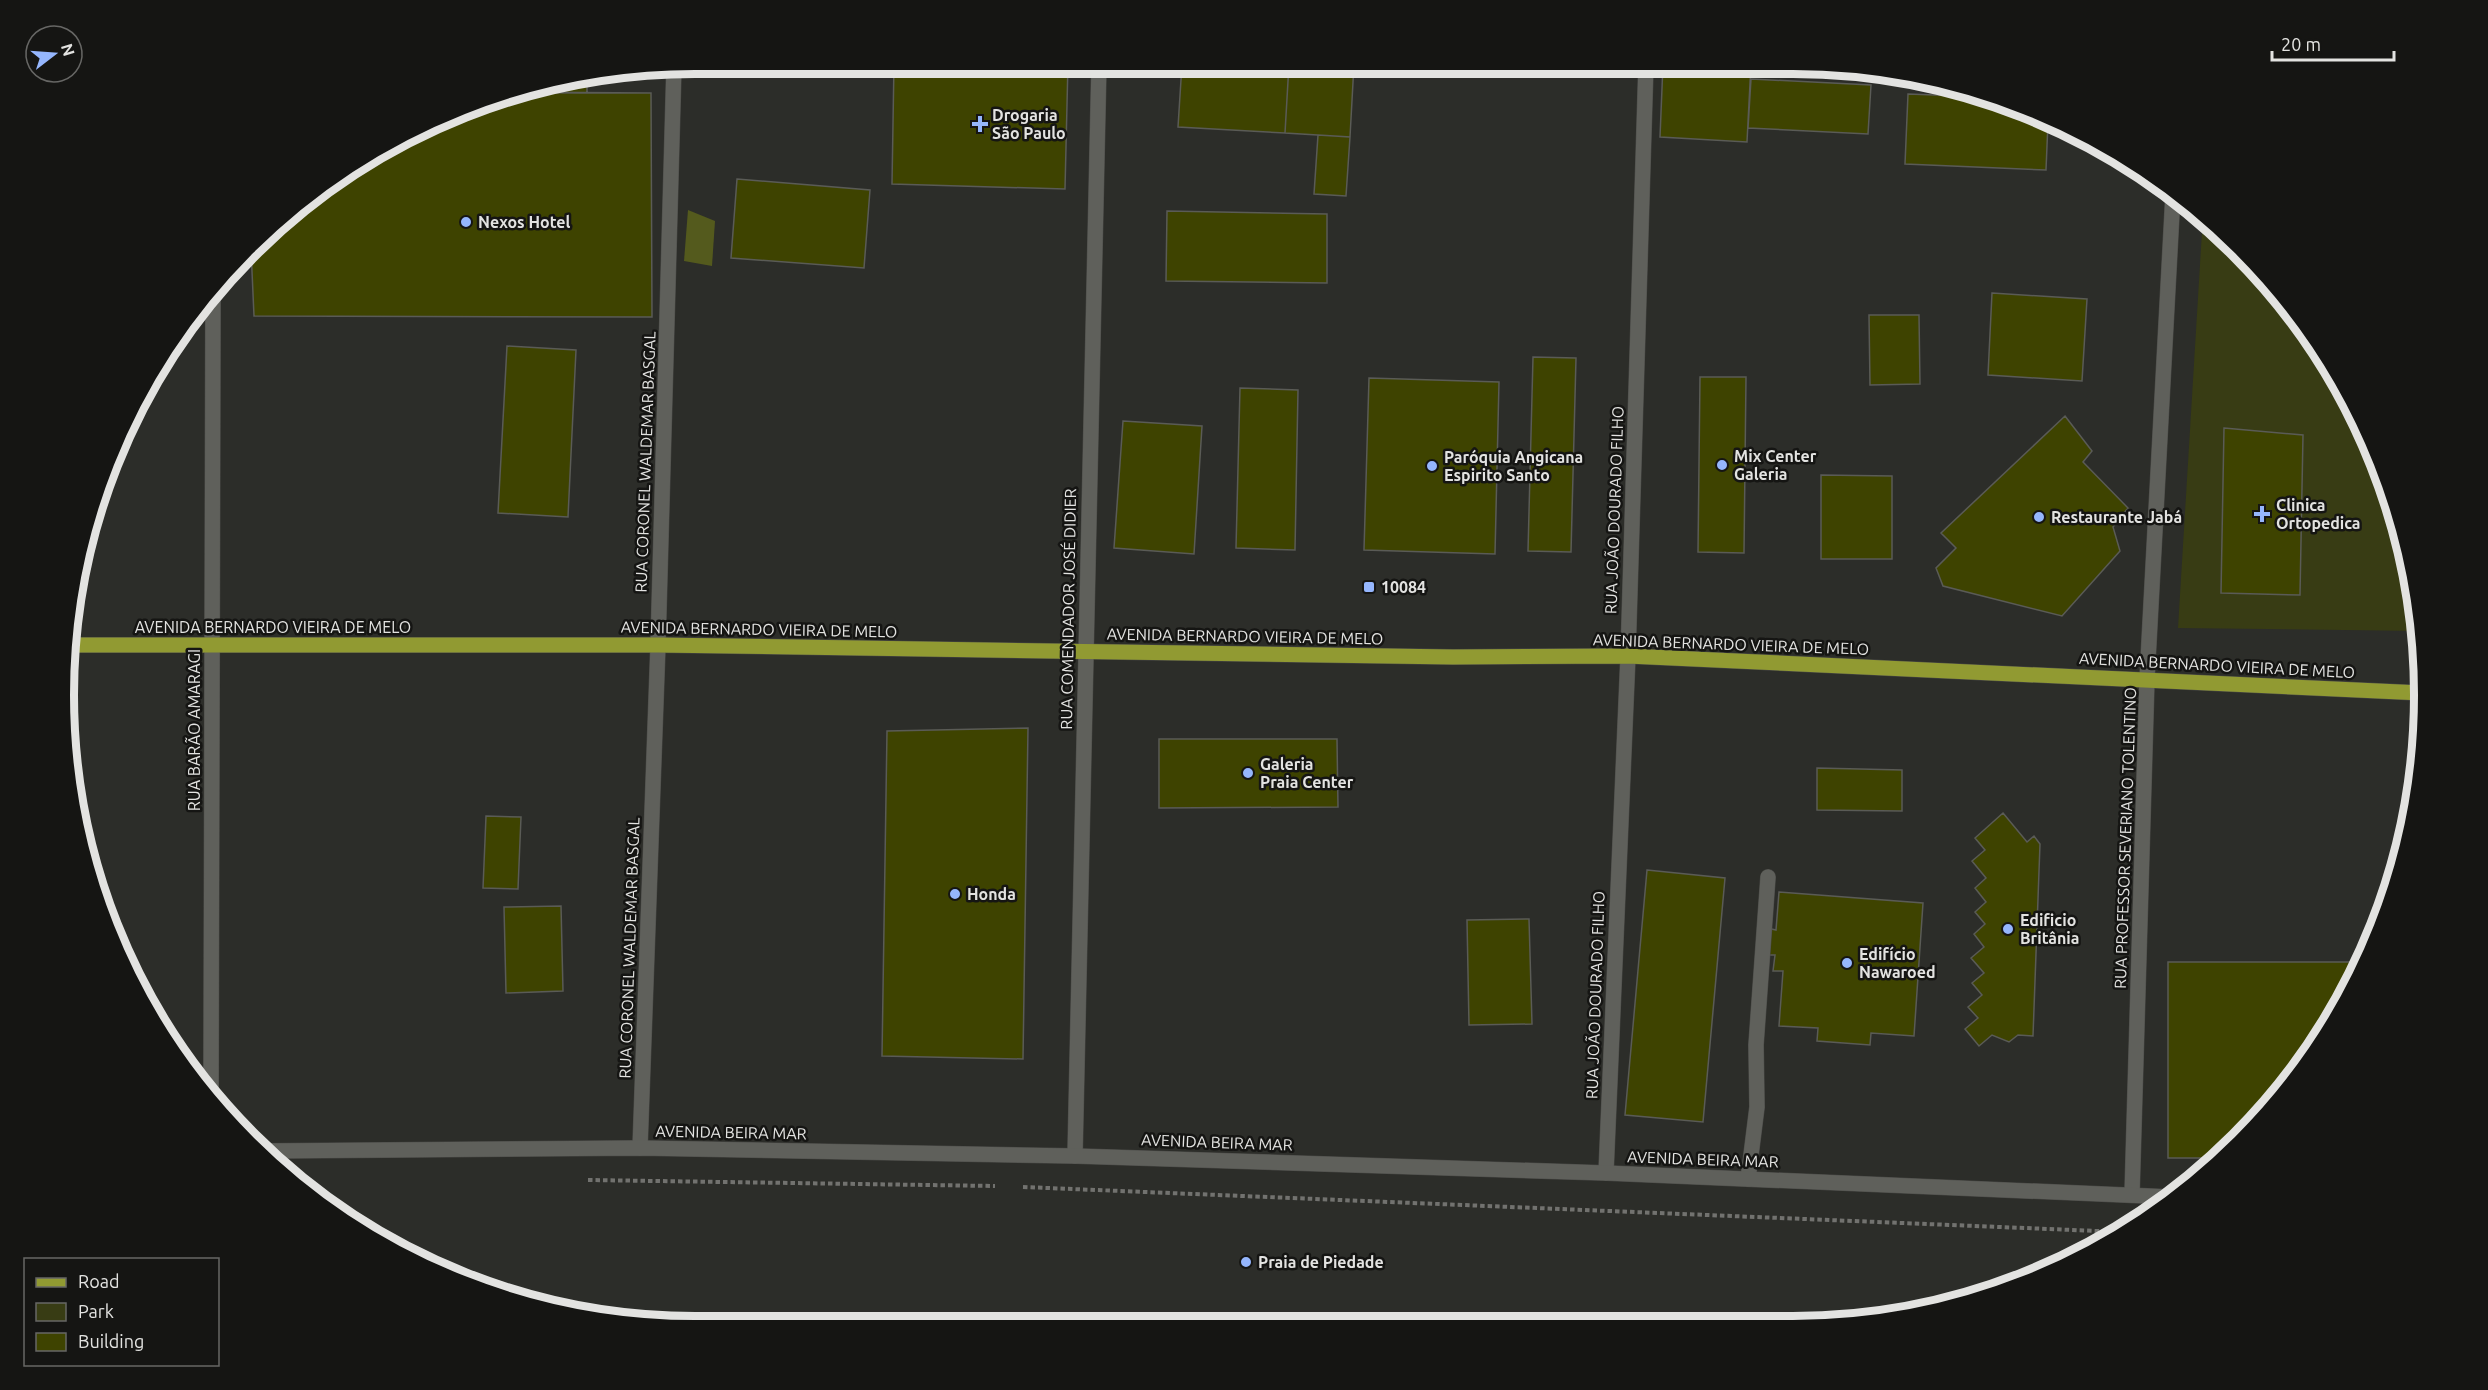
<svg xmlns="http://www.w3.org/2000/svg" width="2488" height="1390" font-family="Ubuntu,sans-serif">
<rect width="100%" height="100%" fill="#2c2d29"/>
<path fill="#383c14" d="M2203 215 2294 310 2360 415 2403 531 2420 631 2178 628Z"/>
<path fill="#545a1d" d="M688 210 715 221 712 266 684 261Z"/>
<path fill="#3e4300" stroke="#5a5b56" stroke-width="1.5" d="M894 63H1068L1065 189 892 184Z
M1182 64H1289L1285 133 1178 127Z
M1289 64H1354L1350 137 1285 133Z
M1663 64H1751L1747 142 1660 137Z
M587 74V93H556V79Z
M1751 79 1871 85 1868 134 1748 128Z
M510 92 651 93 652 317 254 316 251 249 310 194 379 148 492 97Z
M1908 94 1988 97 2048 122 2046 170 1905 164Z
M1318 135 1350 137 1346 196 1314 194Z
M737 179 870 190 864 268 731 258Z
M1167 211 1327 214V283L1166 281Z
M1992 293 2087 299 2082 381 1988 375Z
M1869 315H1919L1920 384 1870 385Z
M2301 320 2309 333H2301Z
M507 346 576 350 568 517 498 513Z
M1533 357 1576 358 1571 552 1528 551Z
M1700 377H1746L1744 553 1698 552Z
M1369 378 1499 382 1495 554 1364 550Z
M1240 388 1298 390 1295 550 1236 548Z
M2065 416 2092 451 2083 462 2128 508 2113 527 2120 551 2062 616 1943 586 1936 568 1956 548 1941 533Z
M1123 421 1202 426 1194 554 1114 548Z
M2224 428 2303 435 2300 595 2221 593Z
M1821 475 1892 476V559H1821Z
M1028 728 1023 1059 882 1056 887 731Z
M1159 739H1337L1338 807 1159 808Z
M1817 768 1902 770V811L1817 810Z
M2003 813 2027 842 2034 836 2040 844 2033 1036 2018 1035 2009 1042 1992 1035 1979 1046 1965 1029 1978 1018 1968 1007 1982 995 1972 983 1984 973 1971 958 1984 947 1974 934 1985 924 1975 912 1986 902 1975 888 1986 878 1972 861 1985 850 1975 838Z
M486 816 521 817 518 889 483 888Z
M1647 870 1725 878 1703 1122 1625 1115Z
M1779 892 1923 903 1914 1036 1871 1033 1870 1045 1817 1041 1818 1028 1779 1026 1783 971H1773L1775 955H1765L1767 928 1776 930Z
M561 906 563 991 506 993 504 907Z
M1529 919 1532 1024 1469 1025 1467 920Z
M2168 962H2363L2340 1011 2268 1112 2216 1158H2168Z"/>
<g fill="none" stroke-linecap="round" stroke-linejoin="round">
<defs>
<path id="lane" d="M1748 1179 1757 1107 1756 1045 1768 877"/>
<path id="street" d="M211 1100 213 287
M640 1148 658 645 674 65
M1075 1156 1099 63
M1606 1173 1628 656 1646 64
M2132 1195 2147 679 2173 194"/>
<path id="secondary" d="M262 1151 640 1148 1075 1156 1606 1173 2171 1197"/>
<path id="primary" d="M66 645H658L1453 657 1628 656 2422 693"/>
</defs>
<use href="#lane" stroke="#4b4b48" stroke-width="16"/>
<use href="#street" stroke="#4b4b48" stroke-width="16"/>
<use href="#secondary" stroke="#4b4b48" stroke-width="16"/>
<use href="#primary" stroke="#4b4b48" stroke-width="16"/>
<path stroke="#72726f" stroke-width="4" stroke-dasharray="4.5 3" stroke-linecap="butt" d="M588 1180 995 1186
M1023 1187 2122 1232"/>
<use href="#lane" stroke="#5f605b" stroke-width="15"/>
<use href="#street" stroke="#5f605b" stroke-width="15"/>
<use href="#secondary" stroke="#5f605b" stroke-width="15"/>
<use href="#primary" stroke="#919a32" stroke-width="15"/>
</g>
<g fill="#95b6fd" stroke="#151513" stroke-width="2">
<path d="M977 115h6v6h6v6h-6v6h-6v-6h-6v-6h6z"/>
<circle cx="466" cy="222" r="6"/>
<circle cx="1722" cy="465" r="6"/>
<circle cx="1432" cy="466" r="6"/>
<path d="M2259 505h6v6h6v6h-6v6h-6v-6h-6v-6h6z"/>
<circle cx="2039" cy="517" r="6"/>
<rect x="1363" y="581" width="12" height="12" rx="3"/>
<circle cx="1248" cy="773" r="6"/>
<circle cx="955" cy="894" r="6"/>
<circle cx="2008" cy="929" r="6"/>
<circle cx="1847" cy="963" r="6"/>
<circle cx="1246" cy="1262" r="6"/>
</g>
<g text-anchor="middle" dominant-baseline="central" stroke-width="5" stroke-linejoin="round" paint-order="stroke">
<g font-size="16" font-weight="bold" fill="#e3e3e1" stroke="#151513" text-anchor="start">
<text x="992" y="115">Drogaria<tspan x="992" dy="18">São Paulo</tspan></text>
<text x="478" y="222">Nexos Hotel</text>
<text x="1734" y="456">Mix Center<tspan x="1734" dy="18">Galeria</tspan></text>
<text x="1444" y="457">Paróquia Angicana<tspan x="1444" dy="18">Espirito Santo</tspan></text>
<text x="2276" y="505">Clinica<tspan x="2276" dy="18">Ortopedica</tspan></text>
<text x="2051" y="517">Restaurante Jabá</text>
<text x="1381" y="587">10084</text>
<text x="1260" y="764">Galeria<tspan x="1260" dy="18">Praia Center</tspan></text>
<text x="967" y="894">Honda</text>
<text x="2020" y="920">Edificio<tspan x="2020" dy="18">Britânia</tspan></text>
<text x="1859" y="954">Edifício<tspan x="1859" dy="18">Nawaroed</tspan></text>
<text x="1258" y="1262">Praia de Piedade</text>
</g>
<g font-size="16" fill="#e3e3e1" stroke="#151513">
<text transform="translate(645 462) rotate(-88)">RUA CORONEL WALDEMAR BASGAL</text>
<text transform="translate(1614 510) rotate(-88)">RUA JOÃO DOURADO FILHO</text>
<text transform="translate(1068 609) rotate(-89)">RUA COMENDADOR JOSÉ DIDIER</text>
<text x="273" y="627">AVENIDA BERNARDO VIEIRA DE MELO</text>
<text transform="translate(759 629) rotate(1)">AVENIDA BERNARDO VIEIRA DE MELO</text>
<text transform="translate(1245 636) rotate(1)">AVENIDA BERNARDO VIEIRA DE MELO</text>
<text transform="translate(1731 644) rotate(2)">AVENIDA BERNARDO VIEIRA DE MELO</text>
<text transform="translate(2217 665) rotate(3)">AVENIDA BERNARDO VIEIRA DE MELO</text>
<text transform="translate(194 730) rotate(-90)">RUA BARÃO AMARAGI</text>
<text transform="translate(2125 838) rotate(-88)">RUA PROFESSOR SEVERIANO TOLENTINO</text>
<text transform="translate(629 948) rotate(-88)">RUA CORONEL WALDEMAR BASGAL</text>
<text transform="translate(1595 995) rotate(-88)">RUA JOÃO DOURADO FILHO</text>
<text transform="translate(731 1132) rotate(1)">AVENIDA BEIRA MAR</text>
<text transform="translate(1217 1142) rotate(2)">AVENIDA BEIRA MAR</text>
<text transform="translate(1703 1159) rotate(2)">AVENIDA BEIRA MAR</text>
</g>
</g>
<path d="M0 0H2488V1390H0ZM695 74H1793A621 621 0 0 1 2414 695V695A621 621 0 0 1 1793 1316H695A621 621 0 0 1 74 695V695A621 621 0 0 1 695 74Z" fill="#151513" fill-rule="evenodd"/>
<path fill="none" stroke="#e3e3e1" stroke-width="8" d="M695 74H1793A621 621 0 0 1 2414 695V695A621 621 0 0 1 1793 1316H695A621 621 0 0 1 74 695V695A621 621 0 0 1 695 74Z"/>
<rect x="24" y="1258" width="195" height="108" fill="#151513" stroke="#676765" stroke-width="1.5"/>
<rect x="36" y="1278" width="30" height="9" fill="#919a32" stroke="#676765" stroke-width="1.5"/>
<text x="78" y="1288" font-size="18" fill="#e3e3e1">Road</text>
<rect x="36" y="1303" width="30" height="18" fill="#383c14" stroke="#676765" stroke-width="1.5"/>
<text x="78" y="1318" font-size="18" fill="#e3e3e1">Park</text>
<rect x="36" y="1333" width="30" height="18" fill="#3e4300" stroke="#676765" stroke-width="1.5"/>
<text x="78" y="1348" font-size="18" fill="#e3e3e1">Building</text>
<g transform="translate(54 54) rotate(73)"><circle r="28" fill="#151513" stroke="#676765" stroke-width="1.5"/>
<path d="M0-4.5L10 22L0 15L-10 22Z" fill="#95b6fd"/>
<text y="-9" font-size="16" font-weight="bold" text-anchor="middle" fill="#e3e3e1">N</text>
</g>
<path d="M2272 51v9h122v-9" fill="none" stroke="#e3e3e1" stroke-width="3"/>
<text x="2281" y="51" font-size="18" fill="#e3e3e1" stroke="#151513" stroke-width="4.5" paint-order="stroke">20 m</text>
</svg>
